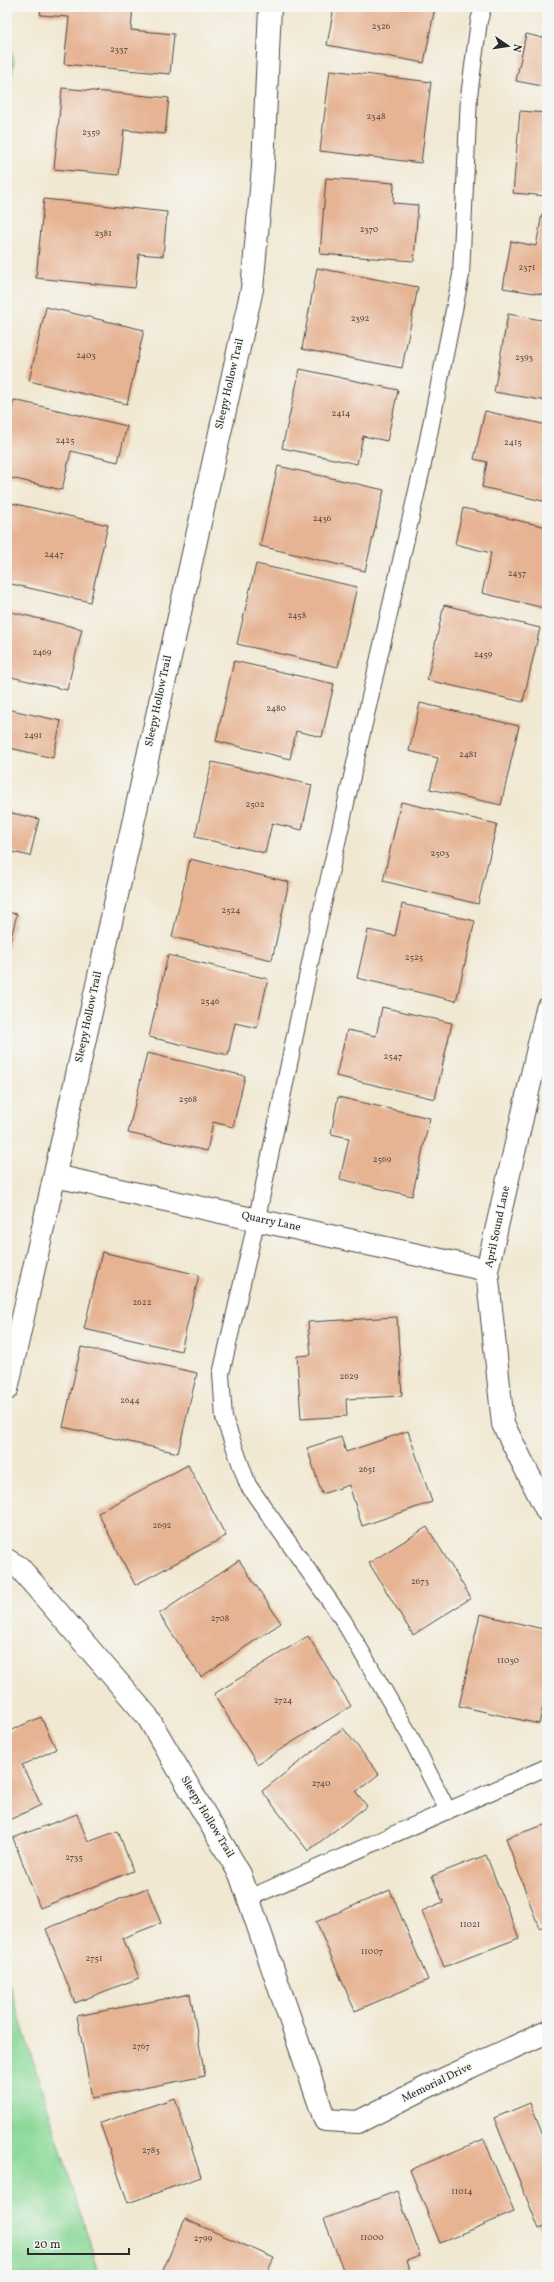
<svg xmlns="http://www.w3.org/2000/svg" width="554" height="2282" font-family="Vollkorn,serif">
<rect width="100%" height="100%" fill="#f6f6f2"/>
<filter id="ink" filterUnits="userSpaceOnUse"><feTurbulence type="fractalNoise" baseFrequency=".025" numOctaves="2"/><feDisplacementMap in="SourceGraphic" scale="8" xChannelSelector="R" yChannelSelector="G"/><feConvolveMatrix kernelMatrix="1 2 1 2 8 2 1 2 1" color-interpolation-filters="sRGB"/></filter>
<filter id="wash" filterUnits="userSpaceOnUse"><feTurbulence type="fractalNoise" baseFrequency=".012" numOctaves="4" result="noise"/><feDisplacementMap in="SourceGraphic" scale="16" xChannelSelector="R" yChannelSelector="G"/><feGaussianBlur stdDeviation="0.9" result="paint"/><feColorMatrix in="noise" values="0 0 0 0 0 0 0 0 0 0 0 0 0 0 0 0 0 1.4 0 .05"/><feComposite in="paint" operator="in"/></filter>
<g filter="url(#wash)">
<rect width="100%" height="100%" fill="#f1e8d2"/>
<path fill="#89d897" stroke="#5a8261" d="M7 37 14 62 7 105Z
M7 1979 8 1981 100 2275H7Z"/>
<g id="blocks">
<path fill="#e6b393" d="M41 7H133L131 30 174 34 170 74 64 64 69 17 40 15Z
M334 7H435L424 63 327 45Z
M526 34 547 39V87L516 81Z
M330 70 431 82 421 163 320 151Z
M62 88 169 98 165 134 124 130 119 175 54 169Z
M520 111 547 113V196L513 193Z
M326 178 394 183 393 203 418 205 414 261 320 254Z
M44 199 167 212 163 256 139 254 135 288 36 278Z
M542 214 547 215V295L503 288 511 241 536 246Z
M317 268 418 287 402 368 302 349Z
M46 307 144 330 127 404 29 381Z
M508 314 547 321V401L494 392Z
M300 369 398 390 387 441 363 436 357 464 282 448Z
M14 400 127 426 118 462 71 451 62 490 7 477V430Z
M485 411 547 425V502L482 487 487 462 474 459Z
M278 466 384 490 365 571 260 546Z
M7 502 108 525 90 602 7 583Z
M463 508 547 527V596L544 608 482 593 491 553 455 544Z
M256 564 357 587 338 667 237 644Z
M444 605 540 628 523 702 427 680Z
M7 611 82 629 67 690 7 676Z
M234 661 334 684 322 737 296 731 290 759 216 741Z
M420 703 519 726 501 805 430 789 438 758 409 751Z
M7 709 61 721 53 758 10 748 7 757Z
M212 762 312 785 302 830 272 823 265 853 195 837Z
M401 802 497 824 478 904 383 881Z
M7 812 39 819 30 856 7 851Z
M190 859 289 882 272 960 172 937Z
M402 904 475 921 456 1001 357 978 368 930 395 936Z
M7 912 17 914 8 949H7Z
M168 955 268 979 257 1028 235 1023 228 1055 149 1037Z
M382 1007 452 1023 435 1099 336 1076 347 1030 376 1036Z
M147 1053 245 1076 233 1127 213 1122 207 1151 128 1133Z
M338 1097 430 1118 412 1196 340 1179 349 1138 331 1134Z
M102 1252 199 1275 181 1351 84 1329Z
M397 1317 402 1396 346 1399 347 1416 301 1419 297 1356 311 1355 308 1322Z
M81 1347 197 1373 178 1453 63 1427Z
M408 1431 432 1502 362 1526 349 1485 322 1494 307 1448 341 1437 346 1452Z
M188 1465 226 1536 135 1585 98 1513Z
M427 1527 471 1598 413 1635 369 1563Z
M239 1560 281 1623 201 1677 159 1614Z
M480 1614 547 1630V1690L539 1724 459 1706Z
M308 1636 351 1706 257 1764 214 1694Z
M41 1717 56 1749 22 1765 41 1805 7 1821V1732Z
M343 1728 379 1774 356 1792 367 1806 308 1851 262 1791Z
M77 1814 88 1842 118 1831 133 1871 40 1908 13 1838Z
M547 1824V1925L539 1928 506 1838Z
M486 1855 519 1938 444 1967 422 1911 443 1902 432 1876Z
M147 1888 161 1923 123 1938 139 1978 75 2003 46 1929Z
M390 1890 428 1980 355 2011 316 1922Z
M190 1994 205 2076 92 2098 77 2016Z
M175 2098 201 2177 128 2203 100 2123Z
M530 2103 544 2138 547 2136V2226L539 2229 494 2118Z
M484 2139 514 2212 440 2243 410 2170Z
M397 2191 420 2256 406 2261 411 2275H345L324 2219Z
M185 2219 274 2258 266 2275H161Z"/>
</g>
</g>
<g filter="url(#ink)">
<use href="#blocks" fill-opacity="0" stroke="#494744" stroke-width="1"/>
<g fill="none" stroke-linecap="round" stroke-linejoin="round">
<defs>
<path id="service" d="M448 1811 409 1734 343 1620 248 1485 224 1418 221 1374 257 1218 314 944 423 464 461 275 469 96 479 21 483 7
M249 1898 547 1767"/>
<path id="minor" d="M547 1009 487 1270 503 1424 547 1511
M55 1176 487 1270
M7 1389 252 289 263 167 270 7
M7 1560 19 1567 147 1716 240 1874 325 2120 358 2122 435 2083 547 2032"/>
</defs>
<use href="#service" stroke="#494744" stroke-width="18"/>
<use href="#minor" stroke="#494744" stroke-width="24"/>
<use href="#service" stroke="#fff" stroke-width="16"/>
<use href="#minor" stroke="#fff" stroke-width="22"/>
</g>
</g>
<g text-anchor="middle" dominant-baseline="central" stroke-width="3" stroke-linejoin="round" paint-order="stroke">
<g font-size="9" fill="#5a4d45">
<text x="381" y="26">2326</text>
<text x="119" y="49">2337</text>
<text x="376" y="116">2348</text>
<text x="91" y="132">2359</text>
<text x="369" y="229">2370</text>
<text x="103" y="233">2381</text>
<text x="527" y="267">2371</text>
<text x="360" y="318">2392</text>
<text x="86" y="355">2403</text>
<text x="524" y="357">2393</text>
<text x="341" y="413">2414</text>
<text x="65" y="440">2425</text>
<text x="513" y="442">2415</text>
<text x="322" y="518">2436</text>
<text x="54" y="554">2447</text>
<text x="517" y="573">2437</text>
<text x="297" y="615">2458</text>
<text x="42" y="652">2469</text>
<text x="483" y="654">2459</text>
<text x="276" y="708">2480</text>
<text x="33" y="735">2491</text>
<text x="468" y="754">2481</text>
<text x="255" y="804">2502</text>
<text x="440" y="853">2503</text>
<text x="231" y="910">2524</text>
<text x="414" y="957">2525</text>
<text x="210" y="1001">2546</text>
<text x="393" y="1056">2547</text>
<text x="188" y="1099">2568</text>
<text x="382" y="1159">2569</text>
<text x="142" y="1302">2622</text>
<text x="349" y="1376">2629</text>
<text x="130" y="1400">2644</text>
<text x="367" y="1469">2651</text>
<text x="162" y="1525">2692</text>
<text x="420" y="1581">2673</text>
<text x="220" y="1618">2708</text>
<text x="508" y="1660">11030</text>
<text x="283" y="1700">2724</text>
<text x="321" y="1783">2740</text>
<text x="74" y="1857">2735</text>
<text x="470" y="1924">11021</text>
<text x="372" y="1951">11007</text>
<text x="94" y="1958">2751</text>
<text x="141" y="2046">2767</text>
<text x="151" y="2150">2783</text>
<text x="462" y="2191">11014</text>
<text x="372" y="2237">11000</text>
<text x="203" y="2238">2799</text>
</g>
<g font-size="11" fill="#2b2b2b" stroke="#f6f6f2">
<text transform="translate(230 384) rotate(-77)">Sleepy Hollow Trail</text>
<text transform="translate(159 701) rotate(-78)">Sleepy Hollow Trail</text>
<text transform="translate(89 1017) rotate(-78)">Sleepy Hollow Trail</text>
<text transform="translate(271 1222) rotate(12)">Quarry Lane</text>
<text transform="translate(498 1227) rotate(-78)">April Sound Lane</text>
<text transform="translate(207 1817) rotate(59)">Sleepy Hollow Trail</text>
<text transform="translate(437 2083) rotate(-26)">Memorial Drive</text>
</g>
</g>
<rect width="554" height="2282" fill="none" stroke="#f6f6f2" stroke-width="24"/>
<g transform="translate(508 46) rotate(103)" stroke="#f6f6f2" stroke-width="3" paint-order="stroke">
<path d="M0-3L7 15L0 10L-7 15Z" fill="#2b2b2b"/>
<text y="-6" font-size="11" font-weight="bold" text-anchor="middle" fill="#2b2b2b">N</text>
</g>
<path d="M28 2248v6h101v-6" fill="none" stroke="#2b2b2b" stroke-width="2"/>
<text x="34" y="2248" font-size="12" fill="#2b2b2b" stroke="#f6f6f2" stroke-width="3" paint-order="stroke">20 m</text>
</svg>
